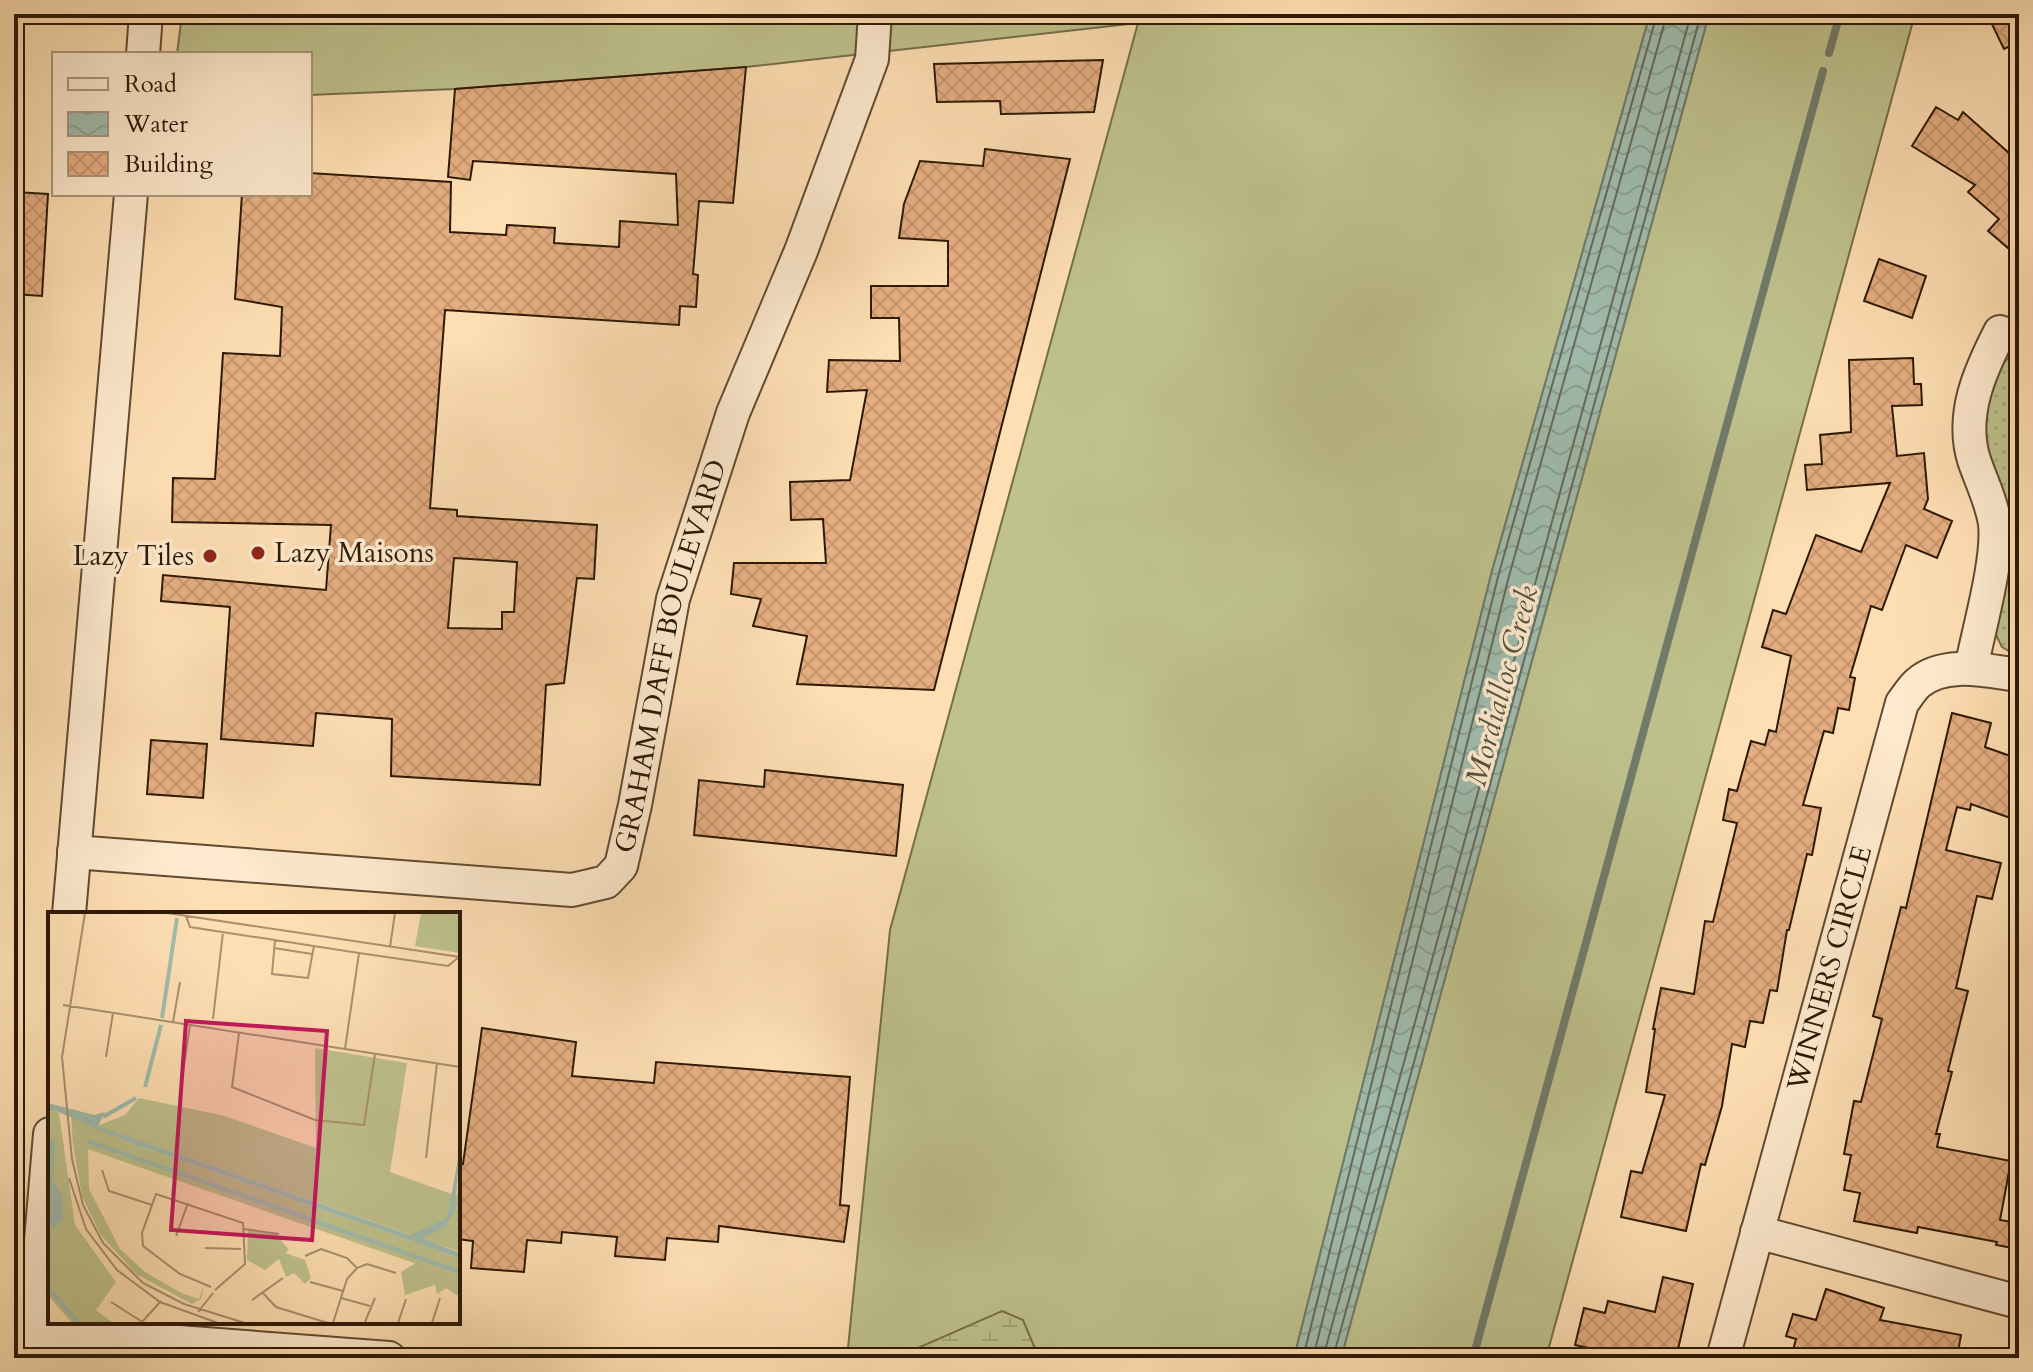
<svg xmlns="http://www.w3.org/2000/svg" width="2033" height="1372" font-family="Cardo,serif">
<defs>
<pattern id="wetland-marsh" width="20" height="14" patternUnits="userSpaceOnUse" patternTransform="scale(2)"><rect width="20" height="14" fill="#bfc28d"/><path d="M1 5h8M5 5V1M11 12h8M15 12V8" fill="none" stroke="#a4a678"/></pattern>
<pattern id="park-dots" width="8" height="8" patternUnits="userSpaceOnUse" patternTransform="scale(2)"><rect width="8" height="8" fill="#bfc28d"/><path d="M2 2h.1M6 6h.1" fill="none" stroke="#a4a678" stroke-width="1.8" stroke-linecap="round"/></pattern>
<pattern id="water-waves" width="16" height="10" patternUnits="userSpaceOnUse" patternTransform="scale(2)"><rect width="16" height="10" fill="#a0bcae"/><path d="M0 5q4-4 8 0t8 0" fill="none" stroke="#8aa194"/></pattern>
<pattern id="building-cross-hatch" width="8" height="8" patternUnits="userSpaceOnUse" patternTransform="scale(2)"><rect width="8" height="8" fill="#e5ae81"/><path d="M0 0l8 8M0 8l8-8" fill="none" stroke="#c5956e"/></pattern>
</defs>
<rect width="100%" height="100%" fill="#fedfb3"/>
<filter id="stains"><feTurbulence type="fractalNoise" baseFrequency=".0025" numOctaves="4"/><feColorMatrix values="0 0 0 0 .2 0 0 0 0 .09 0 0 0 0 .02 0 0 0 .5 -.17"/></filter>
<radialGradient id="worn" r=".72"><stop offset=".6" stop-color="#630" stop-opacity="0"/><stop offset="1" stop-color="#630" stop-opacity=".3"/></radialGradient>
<path fill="#bfc28d" stroke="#766e4a" stroke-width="2" d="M182 14H1650L1492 571 1294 1358H847L890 930 1138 23 746 67 455 89 310 95V54H177Z
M1709 14H1915L1546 1358H1341Z"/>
<path fill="url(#wetland-marsh)" stroke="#766e4a" stroke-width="2" d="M1002 1311 1023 1320 1039 1358H900L904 1354Z"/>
<path fill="url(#park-dots)" stroke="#766e4a" stroke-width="2" d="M2019 351V657L2002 647 1995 633C1999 595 2007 554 2008 515 2008 493 1994 477 1988 457 1980 432 1982 395 1996 372 2002 362 2010 357 2019 351Z"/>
<path fill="url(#water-waves)" stroke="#727b6b" stroke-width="2" d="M1650 14H1709L1341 1358H1294L1492 571Z"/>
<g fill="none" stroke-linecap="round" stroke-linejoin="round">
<path stroke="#666a5a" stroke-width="2" d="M1303 1358 1499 573 1657 14
M1313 1358 1509 576 1667 14
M1323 1358 1691 14
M1333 1358 1701 14"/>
<path stroke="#727b6b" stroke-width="8" d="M1829 53 1840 14
M1473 1358 1823 71"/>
</g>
<path fill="url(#building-cross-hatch)" stroke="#2d1906" stroke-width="2" fill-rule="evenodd" d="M1987 14H2019V42L2004 49Z
M1103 60 1094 112 1001 114 1000 101 937 102 934 64Z
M746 67 733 203 699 201 693 274 698 275 696 307 680 306 679 325 445 310 430 508 457 510V516L597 525 594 579 577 578 564 683 546 685 540 785 391 776 392 719 316 713 313 746 221 739 230 607 161 601 163 575 326 590 331 525 172 522 173 478 215 479 223 353 280 356 282 307 235 299 242 194H310V173L451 182 450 232 506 235 507 225 555 228 554 243 619 247 620 221 678 225 676 174 473 161 470 180 448 177 455 89ZM454 558 517 562 514 612H502V629L448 628Z
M1936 107 1958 120 1963 112 2019 162V236L2008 248 1988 231 1999 219 1968 192 1975 185 1912 146Z
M985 149 1070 159 934 690 797 684 807 636 753 626 761 599 731 594 734 563H826L823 519 791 520 790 482 850 480 867 390 827 392 829 360 900 361 899 318H871V286H948V241L899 238 904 204 920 161 983 166Z
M14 192 48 194 42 296 14 294Z
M1879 259 1926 276 1912 318 1864 301Z
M1913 358 1914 384H1921L1922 405 1892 406 1897 456 1924 453 1928 499 1924 509 1952 521 1937 558 1906 545 1882 610 1871 606 1850 677 1855 678 1849 710 1838 708 1833 733 1824 731 1803 805 1821 808 1812 855 1807 854 1789 930H1787L1777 991 1770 990 1763 1023 1750 1021 1745 1047 1732 1044 1722 1106 1705 1165 1701 1164 1686 1231 1621 1217 1631 1171 1642 1173 1665 1095 1646 1092 1655 1029H1653L1661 988 1694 994 1705 921 1713 922 1737 823 1723 820 1729 789 1737 791 1751 741 1765 745 1769 730 1776 732 1791 656 1762 647 1773 610 1786 614 1816 535 1861 552 1890 483 1807 490 1805 465 1822 464 1820 435 1851 432 1849 360Z
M1952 713 1991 723 1985 747 2019 759V821L1971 804 1970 810 1957 807 1946 850 2001 863 1992 899 1977 896 1956 988 1968 991 1948 1071 1952 1072 1936 1134H1940L1937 1147 2011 1161 2000 1220 2019 1223V1249L1996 1245 1997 1242 1918 1227 1917 1233 1854 1221 1860 1193 1844 1190 1851 1155 1844 1154 1854 1101 1861 1102 1882 1019 1873 1016 1901 907 1906 908Z
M151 740 207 744 203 798 147 794Z
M765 770 903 785 896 856 694 835 699 780 764 787Z
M482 1028 576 1042 572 1076 654 1083 656 1062 850 1077 840 1205 849 1206 844 1242 719 1226 718 1242 667 1238 665 1260 615 1256 617 1237 562 1232 561 1243 527 1240 524 1272 471 1268 473 1241 458 1239V1164H463Z
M1663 1277 1693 1284 1676 1358H1633L1575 1345 1584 1308 1605 1313 1608 1301 1655 1312Z
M1826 1289 1884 1308 1880 1320 1961 1335 1957 1358H1791L1796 1339 1786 1336 1793 1314 1816 1320Z"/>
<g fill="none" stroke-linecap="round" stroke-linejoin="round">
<defs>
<g id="street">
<path d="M143 54 146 14"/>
<path d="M1971 669C1978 632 1999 560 1995 524 1992 502 1981 481 1974 460 1960 415 1980 371 2000 332"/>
<path id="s1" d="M74 852 572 890 606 882 621 866 635 805 673 599 733 413 801 251 872 59 875 14"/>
<path d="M69 914 131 194"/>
<path d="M1757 1232 2019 1302"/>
<path d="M33 1331 389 1358"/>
<path d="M31 1358 50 1134"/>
<path id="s2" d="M1723 1358 1902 703C1907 697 1912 688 1918 683 1945 660 1987 671 2019 675"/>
</g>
</defs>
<use href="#street" stroke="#614a31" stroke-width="36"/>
<use href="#street" stroke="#feeace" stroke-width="32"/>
</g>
<g fill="#8f2418" stroke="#feeace" stroke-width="3">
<circle cx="258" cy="553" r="8"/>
<circle cx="210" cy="556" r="8"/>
</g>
<g text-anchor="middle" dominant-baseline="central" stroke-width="7" stroke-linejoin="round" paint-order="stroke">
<g font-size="28" fill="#2d1906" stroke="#feeace" text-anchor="start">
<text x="274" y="553">Lazy Maisons</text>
<text x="194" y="556" text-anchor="end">Lazy Tiles</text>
</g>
<g font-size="28" fill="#2d1906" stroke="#feeace">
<text stroke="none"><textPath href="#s1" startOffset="772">GRAHAM DAFF BOULEVARD</textPath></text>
<text stroke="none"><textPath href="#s2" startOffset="404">WINNERS CIRCLE</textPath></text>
</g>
<g font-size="30" font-style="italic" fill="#555241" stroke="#feeace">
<text transform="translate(1502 686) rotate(-75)">Mordialloc Creek</text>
</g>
</g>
<g transform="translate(48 912)">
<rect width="412" height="412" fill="#fedfb3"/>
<path d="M373 1H412V41L367 34ZM267 136 359 151 342 260 409 284 412 267V340L49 214 77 203 91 186 177 204 268 236ZM23 204 75 228 412 346V367L25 232Z" fill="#bfc28d"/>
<path d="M98 195 130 199 137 213 115 218 95 213 87 206Z" fill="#bfc28d"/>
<path d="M6 198 11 201 27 313 68 370 48 398 65 411H24L0 383V201ZM25 232 40 237 41 277 72 337 97 360 133 381 151 387 156 373 153 387 144 392 88 362 52 322 34 284ZM200 319 228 322 241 338 237 341 257 348 263 366 257 372 246 361 238 365 231 347 217 358 199 348ZM368 351 412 367V385L398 376 389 382 387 373 357 383 353 360Z" fill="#bfc28d"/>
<path d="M0 191 46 203 57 200 50 214 362 323 399 306 412 236 407 299 396 316 373 326 412 341V346L75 228 6 198 0 201ZM7 227 5 268 14 285 15 307 5 317 0 310V230Z" fill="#a0bcae"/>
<path fill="none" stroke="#a0bcae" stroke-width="4" d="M114 106 129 6M97 175 113 113M55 205 88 186M39 229 259 306M260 307 412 360M0 376 31 411"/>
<path fill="none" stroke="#aa906e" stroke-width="2" d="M37 1 14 145 24 247 35 293 55 331 95 371 136 392 197 411M119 1 412 45M138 4 142 15 311 41 400 54 411 45M227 28 224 62 260 66 266 34M342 35 347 1M226 36 264 42M15 93 412 155M165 107 175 20M125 110 132 70M191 121 184 175 267 208 316 213 327 142M297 137 311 41M58 145 65 101M133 174 142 113M378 246 389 151M54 258 61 279 104 293M21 266 38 317 69 358 112 390 170 411M196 317 231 322M128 324 140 291M157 336 193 337M257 344 273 337 299 346 309 356M262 370 295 379M163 375 132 362 95 334 94 321 108 282 195 311 197 352 167 378M215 381 228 395 280 411M293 386 322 394M204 388 235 366M63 390 96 411M150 400 165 381M94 410 113 389M317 410 327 386M285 411 299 367 309 356 319 352 348 361M350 411 358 387M384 411 392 386"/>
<path fill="#c2185b" fill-opacity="0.15" stroke="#c2185b" stroke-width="4" d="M138 109 279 119 264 328 123 318Z"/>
<rect width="412" height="412" fill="none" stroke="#2d1906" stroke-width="4"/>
</g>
<rect width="2033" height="1372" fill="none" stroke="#fedfb3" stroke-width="48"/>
<rect x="16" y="16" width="2001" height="1340" fill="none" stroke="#2d1906" stroke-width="4"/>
<rect x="24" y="24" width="1985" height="1324" fill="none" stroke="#2d1906" stroke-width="2"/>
<rect x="52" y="52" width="260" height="144" fill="#feeace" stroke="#aa967e" stroke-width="2"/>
<rect x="68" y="78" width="40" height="12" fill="#feeace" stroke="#aa967e" stroke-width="2"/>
<text x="124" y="92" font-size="24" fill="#2d1906">Road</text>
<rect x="68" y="112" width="40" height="24" fill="url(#water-waves)" stroke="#aa967e" stroke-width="2"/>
<text x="124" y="132" font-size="24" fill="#2d1906">Water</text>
<rect x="68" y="152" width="40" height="24" fill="url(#building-cross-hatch)" stroke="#aa967e" stroke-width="2"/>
<text x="124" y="172" font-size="24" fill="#2d1906">Building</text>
<rect width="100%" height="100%" filter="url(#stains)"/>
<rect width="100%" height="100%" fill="url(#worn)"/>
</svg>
